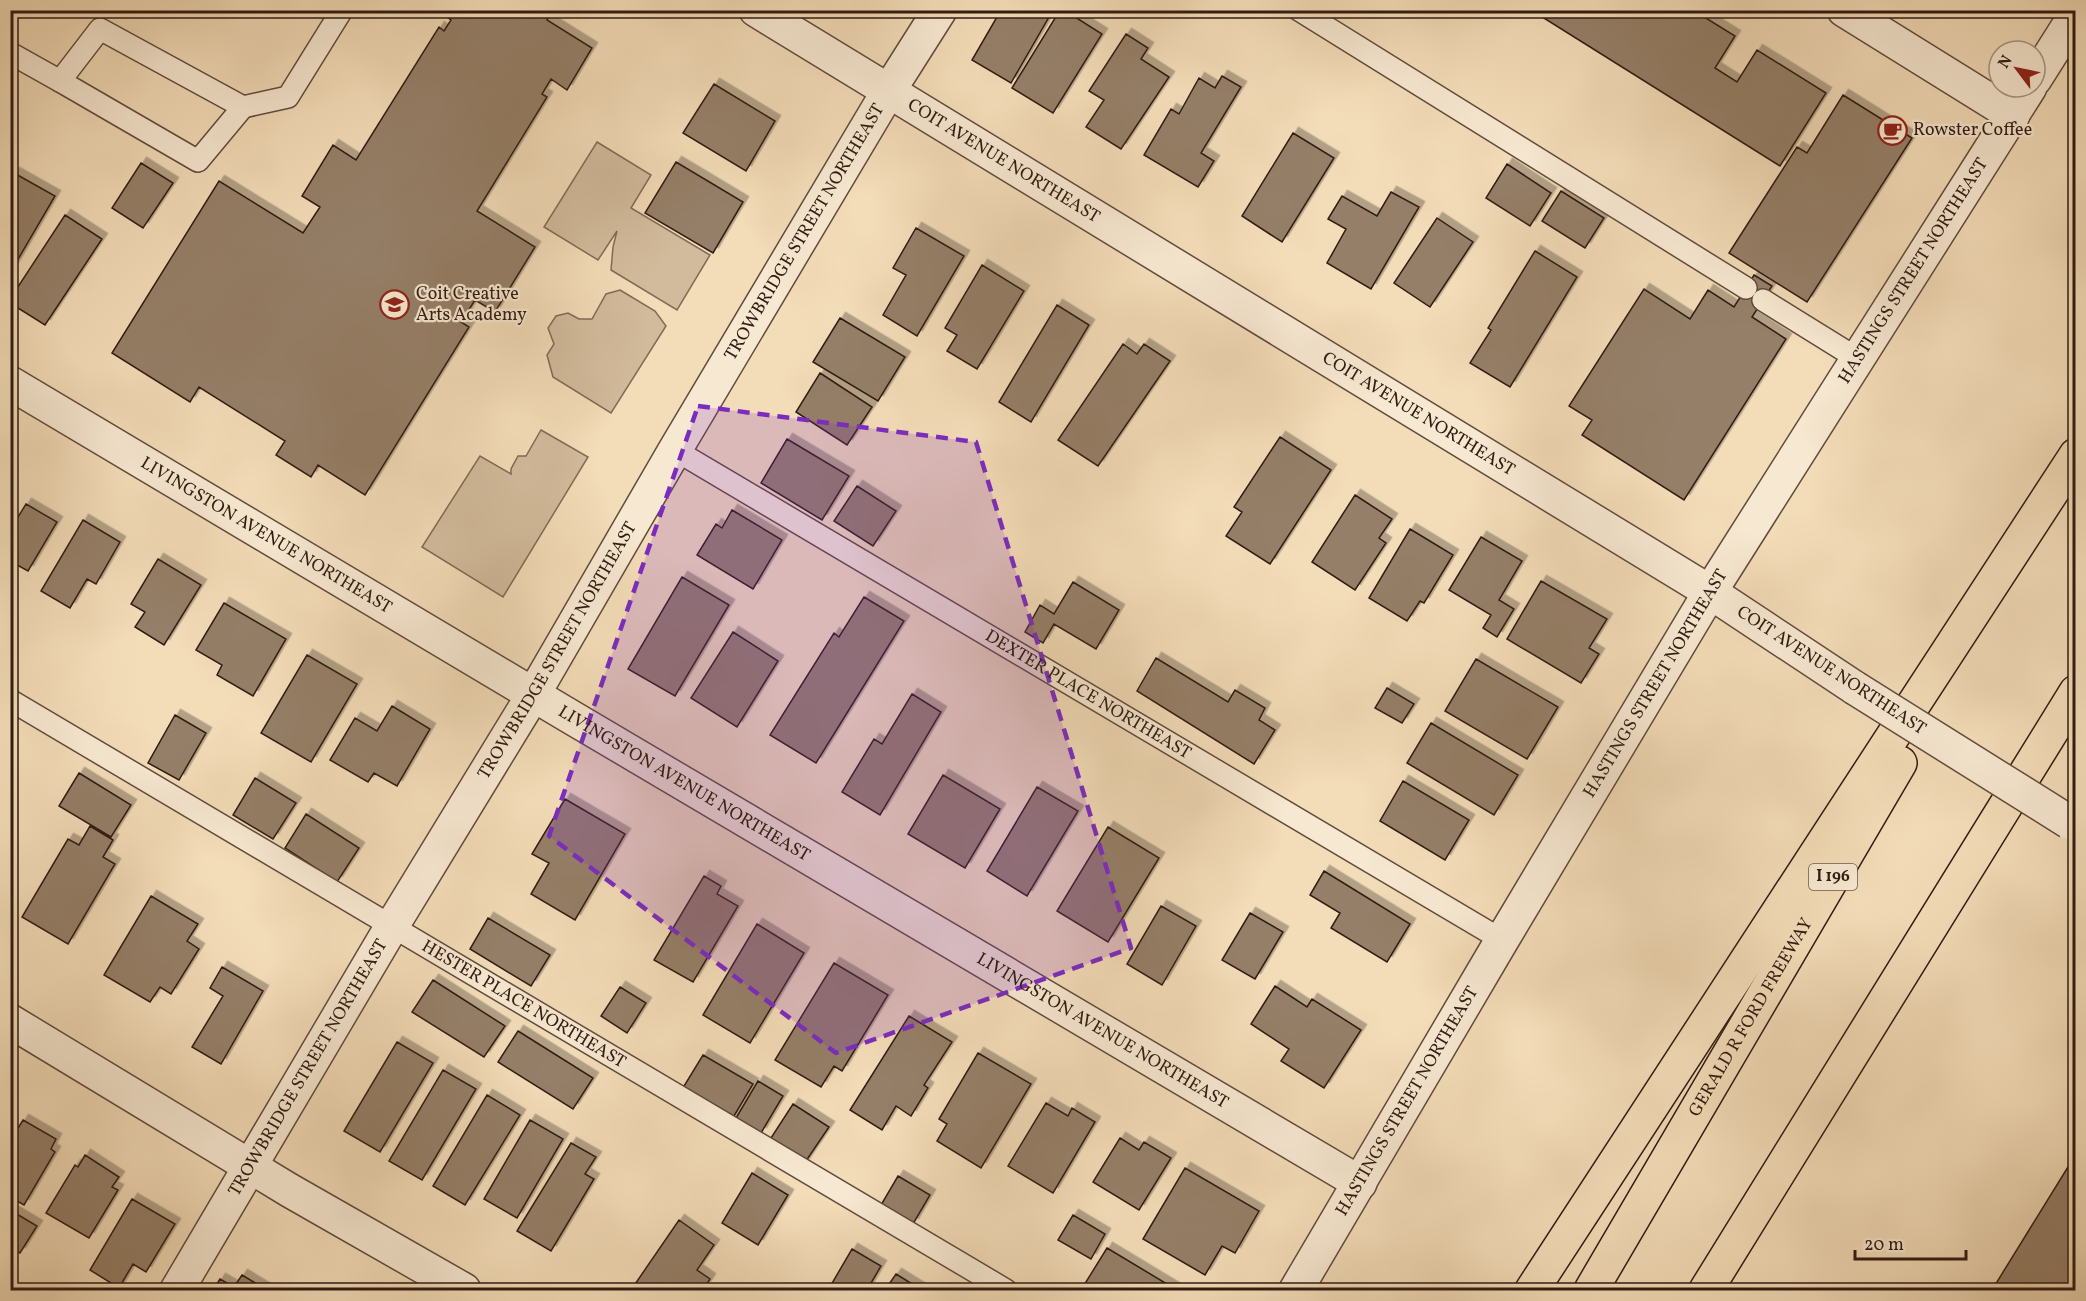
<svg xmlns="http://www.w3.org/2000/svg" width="2086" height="1301" font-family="Vollkorn,serif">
<defs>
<filter id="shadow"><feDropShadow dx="5.5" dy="-5.5" stdDeviation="0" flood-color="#0004"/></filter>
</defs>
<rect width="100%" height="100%" fill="#f3dcb8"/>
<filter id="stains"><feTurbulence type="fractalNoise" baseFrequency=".00333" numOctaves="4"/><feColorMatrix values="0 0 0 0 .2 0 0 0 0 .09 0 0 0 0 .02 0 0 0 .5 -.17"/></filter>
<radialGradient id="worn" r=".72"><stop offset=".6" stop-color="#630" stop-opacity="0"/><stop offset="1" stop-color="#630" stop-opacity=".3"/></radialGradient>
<path fill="#d2bb9c" stroke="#816b57" stroke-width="1.5" d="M597 142 651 175 631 208 710 255 677 310 611 270 613 247 617 231 598 260 544 227Z
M620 290 655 311 666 326 611 413 553 377 547 355 554 344 548 328 556 316 568 313 579 319H592L606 294Z
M541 430 588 457 503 597 422 547 480 456 511 474V469L518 456H526Z"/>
<path fill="#957f68" stroke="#301b12" stroke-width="1.5" filter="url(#shadow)" d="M437 10H552L547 20 592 48 567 90 551 79 542 94 547 97 477 211 535 247 495 312 475 300 461 322 469 327 365 495 318 465 311 477 276 455 285 441 199 387 190 402 112 353 219 181 303 233 320 207 302 196 333 145 356 160 439 27 444 31 451 20Z
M1001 10H1053L1011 83 972 60Z
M1060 10H1064L1102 34 1053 113 1012 88Z
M1531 10H1693L1735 36 1715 68 1737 82 1757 50 1826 93 1780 166Z
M1126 34 1148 48 1141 59 1169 77 1121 149 1086 127 1104 100 1089 91Z
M1222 76 1241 87 1201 153 1214 161 1198 187 1144 155 1171 109 1179 114 1199 78 1215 88Z
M714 84 775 121 746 171 683 133Z
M1843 95 1912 138 1807 302 1729 253 1797 147 1807 153Z
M1293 133 1334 158 1282 242 1242 216Z
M676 162 743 202 713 253 645 213Z
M141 163 173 183 143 228 112 208Z
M1507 164 1551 193 1530 226 1486 198Z
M14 173 55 196 10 273V179Z
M1561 191 1604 218 1585 248 1542 221Z
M1391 192 1419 207 1371 289 1327 263 1346 229 1328 219 1342 196 1377 216Z
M65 215 102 239 45 325 10 303V299Z
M1437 218 1473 242 1430 307 1394 283Z
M916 228 964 256 917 336 883 315 906 275 893 268Z
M1535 251 1577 277 1510 387 1470 363 1491 330 1488 328Z
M982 265 1024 291 977 369 947 351 957 335 945 328Z
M1754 275 1772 286 1752 317 1786 339 1684 500 1582 435 1592 420 1569 406 1644 289 1690 319 1708 290 1734 307Z
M1057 305 1089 325 1031 422 999 402Z
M840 318 905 357 878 401 813 362Z
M1123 344 1137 354 1144 344 1170 361 1098 466 1058 440Z
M820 373 872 407 847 445 796 412Z
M1280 437 1331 470 1270 564 1226 536 1242 512 1234 507Z
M787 439 849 476 822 520 761 483Z
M857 486 896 511 873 546 834 521Z
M1355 495 1392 519 1379 538 1386 543 1355 590 1312 562Z
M26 504 57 522 28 571 10 561V530Z
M732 510 782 540 753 589 697 555 716 524 722 528Z
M83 520 120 542 96 584 87 579 70 608 41 591Z
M1410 529 1453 555 1424 603 1420 601 1407 621 1369 598Z
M1481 537 1522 561 1499 600 1514 609 1497 637 1483 628 1491 615 1449 590Z
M158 559 201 585 164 645 135 627 145 612 131 604Z
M682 577 729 605 675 696 628 669Z
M1541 581 1607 619 1589 648 1599 654 1581 683 1507 639Z
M1073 582 1119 610 1096 649 1054 624 1043 643 1025 632 1040 605 1054 614Z
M864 597 904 621 816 763 770 735 834 633 839 637Z
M224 603 286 639 253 696 217 675 222 665 196 650Z
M733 632 778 661 737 727 691 698Z
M307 655 357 684 311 762 261 733Z
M1156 658 1228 702 1235 690 1265 708 1259 720 1275 730 1254 764 1137 691Z
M1476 659 1558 707 1527 759 1445 711Z
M1387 688 1414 704 1402 723 1375 708Z
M912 694 941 712 880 815 842 792 874 739 882 744Z
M392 706 430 729 397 786 374 773 368 782 330 760 355 718 377 731Z
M175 715 206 733 179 780 148 763Z
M1431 723 1518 775 1494 815 1407 763Z
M79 773 131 805 111 837 59 806Z
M943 775 1000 809 965 868 908 834Z
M255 778 296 803 273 839 233 815Z
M1403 781 1469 820 1445 860 1380 821Z
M1037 787 1078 811 1027 896 987 871Z
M565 799 625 834 575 920 531 894 549 863 532 854Z
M306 814 359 848 337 882 285 848Z
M90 826 113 840 103 857 115 864 68 944 22 917 68 839 79 845Z
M1108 827 1159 858 1108 942 1057 911Z
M1324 871 1410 924 1387 962 1331 928 1340 913 1310 895Z
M704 876 721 886 717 894 738 906 693 982 654 960Z
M151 896 198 924 187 941 199 949 171 994 160 987 150 1002 104 975Z
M1161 906 1196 926 1162 985 1127 964Z
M1250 913 1283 932 1255 979 1222 960Z
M488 918 550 955 531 986 470 949Z
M757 924 804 953 750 1043 703 1015Z
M834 963 888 995 842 1071 834 1066 821 1087 775 1060Z
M222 967 263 991 221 1064 192 1047 223 996 210 988Z
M433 980 505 1026 484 1057 412 1012Z
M1275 986 1307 1007 1312 999 1361 1030 1324 1088 1281 1061 1289 1049 1251 1024Z
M620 987 646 1003 627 1033 601 1016Z
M909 1016 952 1042 924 1085 928 1088 911 1116 896 1106 882 1130 850 1110Z
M518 1031 593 1078 573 1109 498 1062Z
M397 1042 433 1063 380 1152 344 1131Z
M978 1053 1031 1084 981 1168 937 1141 947 1124 939 1119Z
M703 1055 753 1084 731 1121 681 1091Z
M443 1070 476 1089 422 1180 389 1161Z
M758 1081 783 1096 761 1133 736 1118Z
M487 1095 520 1115 465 1205 433 1186Z
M1046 1103 1068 1116 1072 1108 1095 1122 1053 1193 1008 1166Z
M793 1104 829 1127 804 1164 769 1141Z
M23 1120 56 1139 51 1149 55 1152 24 1205 10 1197V1141Z
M530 1120 563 1139 517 1218 484 1199Z
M1120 1138 1139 1150 1144 1142 1171 1158 1139 1210 1093 1182Z
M571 1143 596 1157 585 1174 594 1179 551 1251 517 1231Z
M2076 1154V1290H1992Z
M85 1155 119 1177 112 1187 118 1190 89 1238 46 1213 75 1165 78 1167Z
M1185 1168 1259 1211 1235 1253 1222 1246 1205 1275 1143 1239Z
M752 1173 788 1195 758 1245 722 1223Z
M898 1176 930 1195 913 1224 881 1205Z
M132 1199 175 1224 146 1272 133 1264 119 1288 90 1270Z
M10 1210 37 1226 20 1253 10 1248Z
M1073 1215 1105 1234 1091 1259 1058 1240Z
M679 1220 714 1245 697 1270 710 1279 703 1290H631Z
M1107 1248 1177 1290H1081Z
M852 1249 881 1266 867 1290H840L831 1285Z
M896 1274 922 1290H885Z
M242 1275 267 1290H213L220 1279 234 1287Z"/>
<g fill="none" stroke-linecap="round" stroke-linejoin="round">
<defs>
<g id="service">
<path d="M1299 10 1746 288"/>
<path d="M10 53 60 81 100 29 243 107 288 97 342 10"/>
<path d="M60 81 198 161 243 107"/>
<path d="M1763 300 1858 359"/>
<path id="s1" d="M675 450 1502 940"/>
<path id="s2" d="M10 700 1006 1290"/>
</g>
<g id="minor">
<path d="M1844 10 2013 115"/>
<path id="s3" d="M10 383 571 717 1360 1183"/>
<path d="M10 1021 289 1190 464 1290"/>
<path id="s4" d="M177 1290 392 926 533 695 675 450 888 92 940 10"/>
<path id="s5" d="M1296 1290 1502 940 1710 592"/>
</g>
<g id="tertiary">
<path id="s6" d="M756 10 1710 592 1855 688"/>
<path d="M2035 79 2076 14"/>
<path id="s7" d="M1710 592 2030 87"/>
</g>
<g id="motorway">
<path d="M1532 1290 2076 455"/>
<path id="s8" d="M1591 1290 1900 763"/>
<path d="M1706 1290 2076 692"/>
</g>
</defs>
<use href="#service" stroke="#614b3c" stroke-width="24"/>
<use href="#minor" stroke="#614b3c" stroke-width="36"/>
<use href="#tertiary" stroke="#614b3c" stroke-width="36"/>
<use href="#motorway" stroke="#301b12" stroke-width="36"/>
<use href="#service" stroke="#f7e8d1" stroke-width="21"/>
<use href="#minor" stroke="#f7e8d1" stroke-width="33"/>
<use href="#tertiary" stroke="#f7e8d1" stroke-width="33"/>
<use href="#motorway" stroke="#f3dcb8" stroke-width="33"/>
<defs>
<path id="tertiary-bridge" d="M1855 688 2069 822"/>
</defs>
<use href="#tertiary-bridge" stroke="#614b3c" stroke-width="36" stroke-linecap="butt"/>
<use href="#tertiary-bridge" stroke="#f7e8d1" stroke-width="33"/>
</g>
<path fill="#7b2cbf" fill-opacity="0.2" stroke="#7b2cbf" stroke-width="4.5" stroke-dasharray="12 8" stroke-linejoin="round" d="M698 406 976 442 1131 948 836 1053 549 836Z"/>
<defs>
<symbol id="cafe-ring" viewBox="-11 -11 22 22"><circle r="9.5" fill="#f7e8d1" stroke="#8f2418" stroke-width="1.5"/><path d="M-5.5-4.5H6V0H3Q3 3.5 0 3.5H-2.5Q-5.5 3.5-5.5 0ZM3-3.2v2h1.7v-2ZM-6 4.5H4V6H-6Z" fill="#8f2418"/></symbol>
<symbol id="school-ring" viewBox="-11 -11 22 22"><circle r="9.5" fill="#f7e8d1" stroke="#8f2418" stroke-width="1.5"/><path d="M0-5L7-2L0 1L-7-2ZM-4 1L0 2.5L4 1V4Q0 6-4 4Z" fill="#8f2418"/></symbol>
</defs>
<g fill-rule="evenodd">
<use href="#cafe-ring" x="1876" y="114" width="33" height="33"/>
<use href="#school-ring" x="378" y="288" width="33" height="33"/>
</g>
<g text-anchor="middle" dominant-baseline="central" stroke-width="4.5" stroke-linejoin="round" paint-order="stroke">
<rect fill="#f7e8d1" stroke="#6c584b" stroke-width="1.5" x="1809" y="864" width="48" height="26" rx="4.5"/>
<g font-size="16" font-weight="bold" fill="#301b12">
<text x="1833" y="877">I 196</text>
</g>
<g font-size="18" fill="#301b12" stroke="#f7e8d1" text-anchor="start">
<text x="1913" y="130">Rowster Coffee</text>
<text x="416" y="294">Coit Creative<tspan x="416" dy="21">Arts Academy</tspan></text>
</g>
<g font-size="18" fill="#301b12" stroke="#f7e8d1">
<text stroke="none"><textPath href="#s6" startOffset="290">COIT AVENUE NORTHEAST</textPath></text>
<text stroke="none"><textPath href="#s4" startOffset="1230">TROWBRIDGE STREET NORTHEAST</textPath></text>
<text stroke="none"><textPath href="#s7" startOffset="380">HASTINGS STREET NORTHEAST</textPath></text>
<text stroke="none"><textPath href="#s6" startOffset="776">COIT AVENUE NORTHEAST</textPath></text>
<text stroke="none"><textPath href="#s3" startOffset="298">LIVINGSTON AVENUE NORTHEAST</textPath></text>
<text stroke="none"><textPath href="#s4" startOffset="744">TROWBRIDGE STREET NORTHEAST</textPath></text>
<text transform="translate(1831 671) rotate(33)">COIT AVENUE NORTHEAST</text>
<text transform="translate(1656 684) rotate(-59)">HASTINGS STREET NORTHEAST</text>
<text stroke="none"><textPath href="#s1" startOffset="480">DEXTER PLACE NORTHEAST</textPath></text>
<text stroke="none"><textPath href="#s3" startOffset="784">LIVINGSTON AVENUE NORTHEAST</textPath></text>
<text stroke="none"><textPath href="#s2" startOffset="597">HESTER PLACE NORTHEAST</textPath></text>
<text stroke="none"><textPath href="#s8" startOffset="316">GERALD R FORD FREEWAY</textPath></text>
<text stroke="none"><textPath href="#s3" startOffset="1270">LIVINGSTON AVENUE NORTHEAST</textPath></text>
<text stroke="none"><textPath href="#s4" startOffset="258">TROWBRIDGE STREET NORTHEAST</textPath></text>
<text stroke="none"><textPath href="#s5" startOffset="219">HASTINGS STREET NORTHEAST</textPath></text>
</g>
</g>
<rect width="2086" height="1301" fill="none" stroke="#f3dcb8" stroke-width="36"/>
<rect x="12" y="12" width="2062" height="1277" fill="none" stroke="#301b12" stroke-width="3"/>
<rect x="18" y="18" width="2050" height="1265" fill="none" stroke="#301b12" stroke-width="1.5"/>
<g transform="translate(2017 69) rotate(302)"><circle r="28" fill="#f7e8d1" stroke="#a79685" stroke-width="1.5"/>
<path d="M0-4.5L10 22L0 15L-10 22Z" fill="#8f2418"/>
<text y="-9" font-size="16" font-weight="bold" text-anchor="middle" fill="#301b12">N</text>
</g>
<path d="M1855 1250v9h111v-9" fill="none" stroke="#301b12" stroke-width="3"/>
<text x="1864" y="1250" font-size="18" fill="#301b12" stroke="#f7e8d1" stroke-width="4.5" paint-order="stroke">20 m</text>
<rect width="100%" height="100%" filter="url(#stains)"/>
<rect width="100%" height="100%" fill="url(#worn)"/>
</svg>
